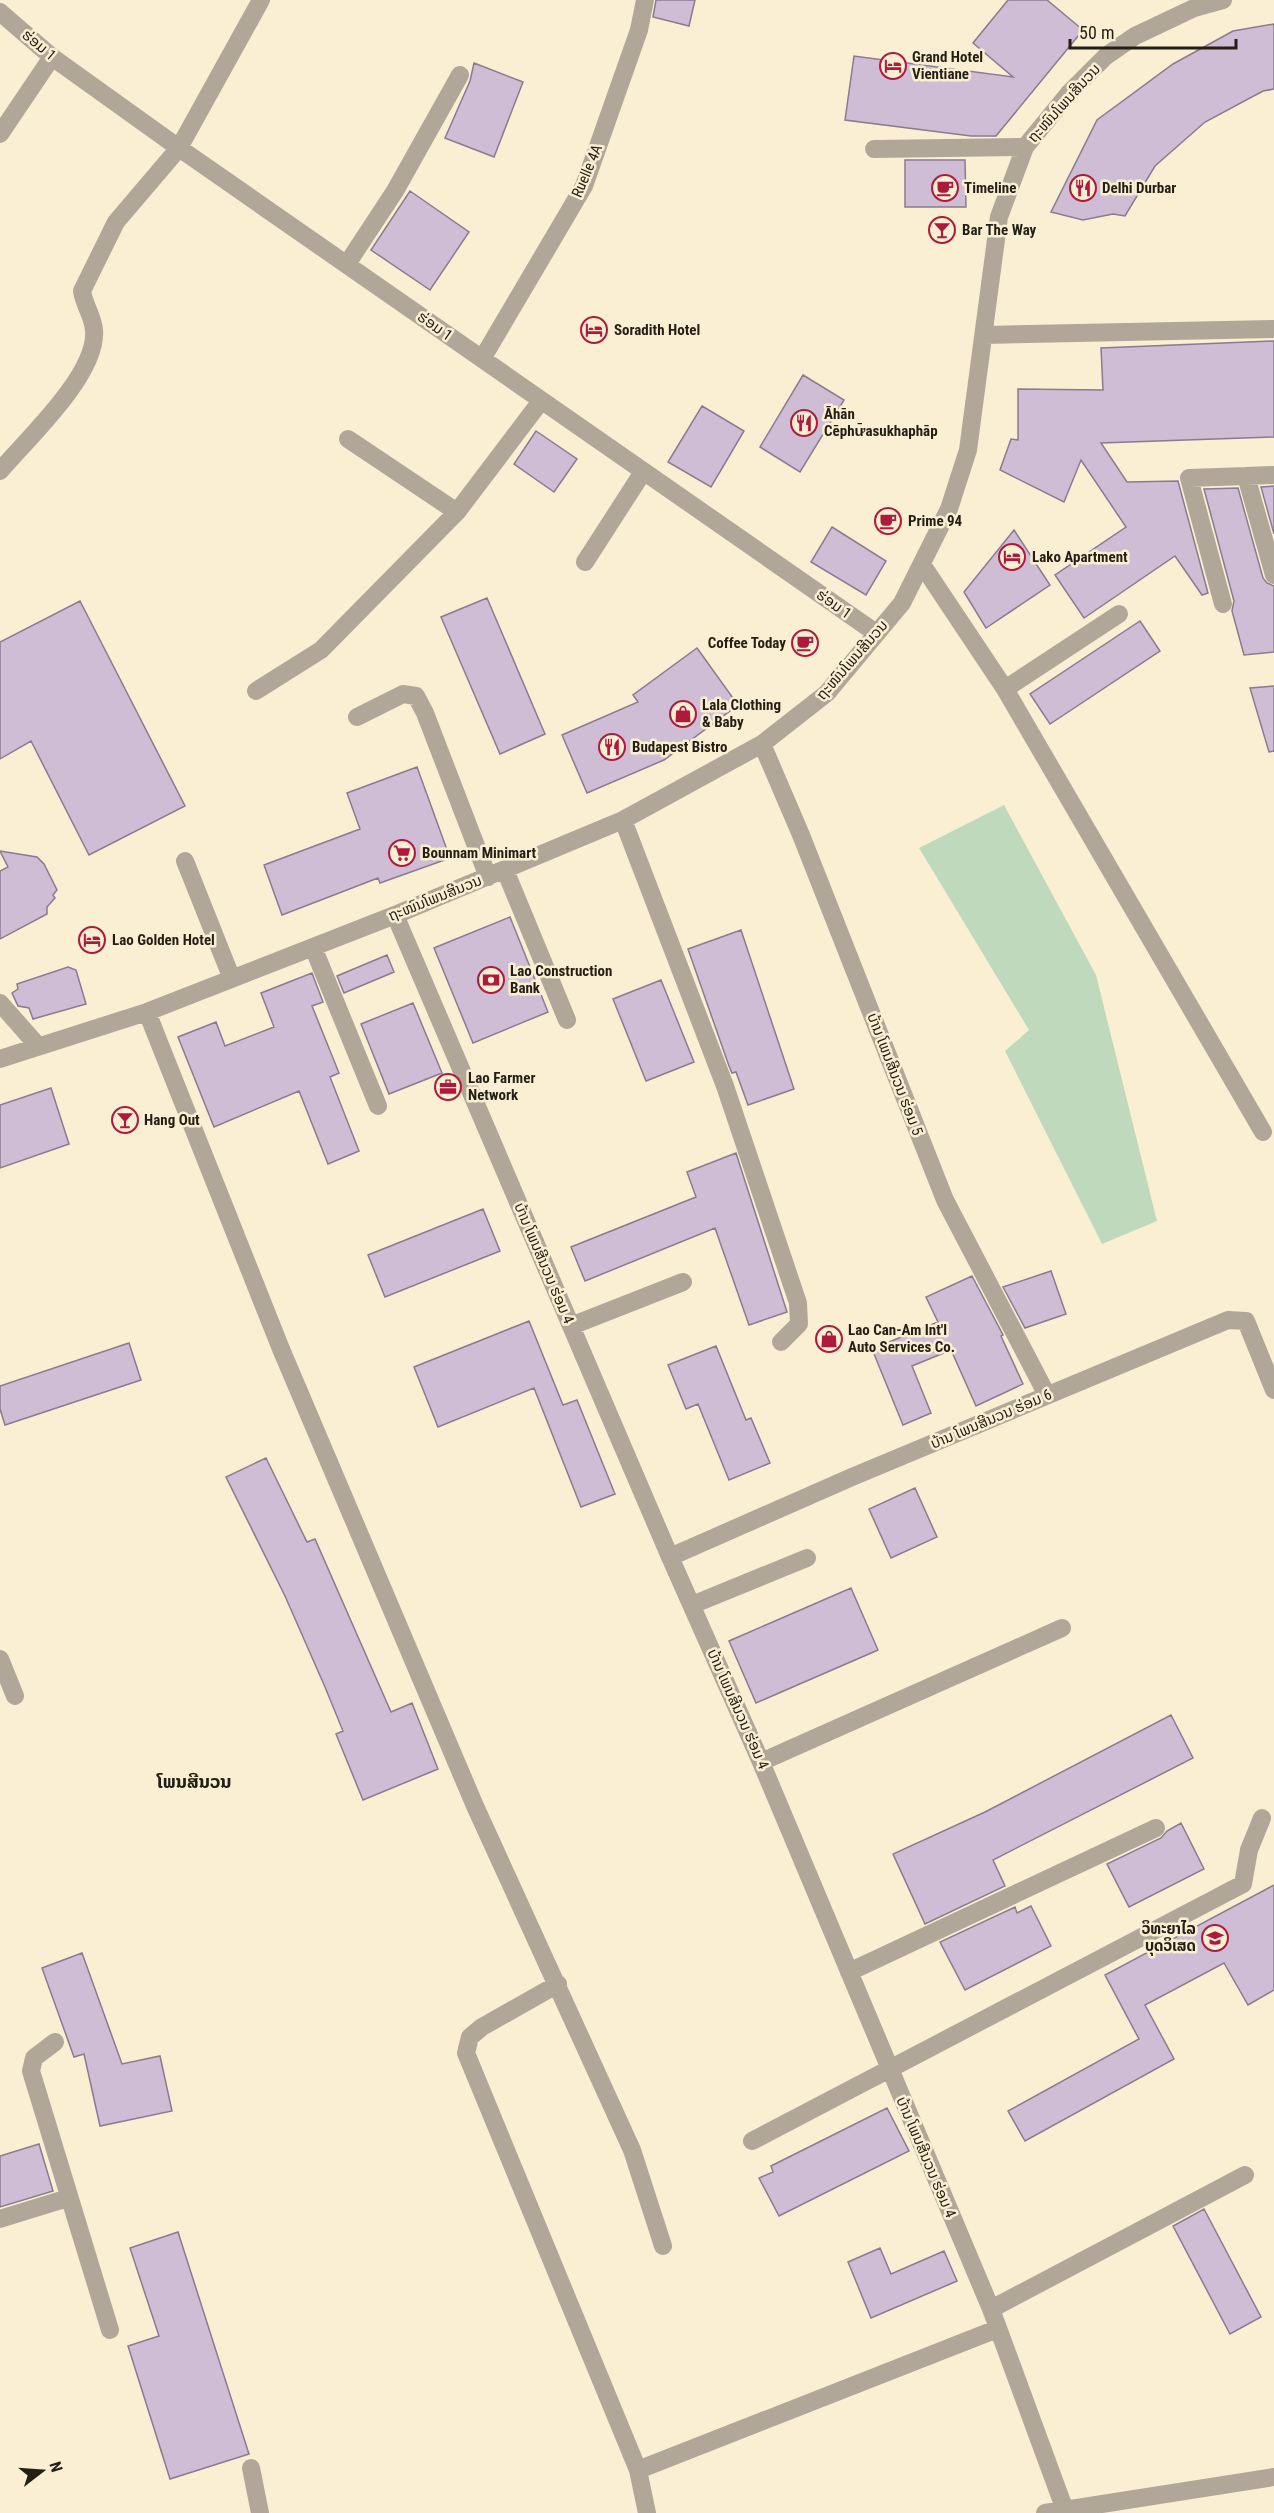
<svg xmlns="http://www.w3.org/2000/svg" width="1274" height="2513" font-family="'Roboto Condensed','Noto Sans Lao',sans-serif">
<rect width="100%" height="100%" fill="#fbefd3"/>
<path fill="#bfd9bd" d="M1004 805 1096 975 1157 1221 1102 1244 1005 1051 1029 1030 919 848Z"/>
<path fill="#cfbdd5" stroke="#8b7a90" stroke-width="1.5" d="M656 0H695L689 26 653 17Z
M1008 0H1047L1083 30 996 136H971L845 120 854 56 1013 77 973 43Z
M1274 24V89L1263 91 1205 122 1155 166 1125 216 1113 214 1083 220 1051 212 1097 120 1173 64 1233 31Z
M474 63 523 82 494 157 445 138 470 81Z
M905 160H965L966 207H905Z
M410 191 469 232 430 290 371 250Z
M1274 341V437L1101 443 1127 482 1178 481 1208 593 1202 595 1175 556 1084 618 1055 575 1126 527 1081 460 1064 502 1000 470 1011 439 1018 440V389L1103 390 1101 348Z
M803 375 844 400 800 472 760 447Z
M702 406 744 431 711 487 668 462Z
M536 431 577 459 554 492 514 464Z
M1274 486V534L1261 487Z
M1238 488 1263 578 1267 583 1274 586V652L1244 655 1232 611 1234 601 1204 489Z
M832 527 886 561 866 595 811 562Z
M1014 530 1050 585 986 628 964 592Z
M487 598 545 734 500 754 441 617Z
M80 601 185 806 89 855 31 741 0 759V642Z
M1140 621 1160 651 1050 724 1030 694Z
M697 648 738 705 664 760 587 793 562 735 638 702 633 695Z
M1274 686V751L1269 752 1250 688Z
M417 767 450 858 380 883 378 878 282 915 264 865 360 829 347 793Z
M0 851 37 857 44 864 57 890 53 895 55 898 47 907V914L0 939V871L8 867Z
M510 917 548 1012 473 1043 434 948Z
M741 930 794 1089 748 1105 736 1072 732 1073 729 1066 688 949Z
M387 955 394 972 344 993 337 976Z
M68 967 76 970 86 1004 33 1019 29 1008 18 1006 12 993 18 989 17 984Z
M312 973 323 1002 312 1006 339 1073 330 1077 359 1151 328 1164 299 1091 214 1127 178 1037 216 1022 225 1046 274 1027 261 993Z
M661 980 694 1062 646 1081 613 999Z
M413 1003 442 1073 389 1094 361 1024Z
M51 1088 69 1144 0 1168V1105Z
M736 1153 787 1312 749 1325 715 1228 585 1281 571 1247 696 1197 687 1172Z
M483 1209 500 1251 385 1297 368 1255Z
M1051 1271 1066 1314 1025 1328 1003 1287Z
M972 1276 1003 1335 1001 1336 1023 1384 976 1406 951 1350 912 1366 931 1413 903 1425 872 1349 938 1322 926 1297Z
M529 1321 563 1405 577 1400 615 1494 581 1507 534 1388 438 1427 414 1367Z
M129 1343 141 1380 5 1425 0 1409V1386Z
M716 1346 746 1420 751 1418 770 1463 729 1480 698 1404 686 1409 668 1365Z
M266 1458 307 1542 315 1539 391 1712 412 1703 438 1769 363 1800 336 1734 343 1731 325 1687 285 1596 226 1477Z
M915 1488 937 1537 891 1558 869 1509Z
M851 1588 878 1650 756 1703 729 1641Z
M1171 1715 1193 1758 993 1860 1005 1886 925 1924 893 1854 985 1812Z
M1181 1823 1204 1869 1129 1907 1107 1864 1161 1838 1167 1831Z
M1274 1885V1990L1248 2005 1224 1963 1145 2005 1174 2059 1025 2141 1008 2111 1139 2039 1105 1975Z
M1031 1906 1051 1946 965 1990 940 1942 1015 1907 1017 1913Z
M82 1953 122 2064 160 2056 172 2111 100 2126 84 2054 74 2057 42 1968Z
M887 2108 909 2151 779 2216 759 2178 773 2172 771 2166Z
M39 2144 53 2191 0 2207V2156Z
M1204 2209 1261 2317 1230 2334 1173 2226Z
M178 2232 249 2454 170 2479 128 2346 159 2336 130 2248Z
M880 2248 891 2274 944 2251 957 2281 871 2318 848 2262Z"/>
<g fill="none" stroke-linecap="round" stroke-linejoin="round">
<path stroke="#b1a799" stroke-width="18" d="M0 12 52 57 179 148 876 633
M0 134 52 57
M874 149 1025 147
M347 264 395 191 460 75
M984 335 1274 329
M482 359 584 186 639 30 645 0
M348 439 457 512
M0 471C27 439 98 374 94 330 93 316 84 305 82 291L116 222 179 148 261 0
M1246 476 1274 475
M585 562 643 472
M923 566 1005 689 1263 1132
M1223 604 1189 478 1246 476 1274 575
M1005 689 1119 614
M256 691 321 650 457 512 541 401
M357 717 403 694 416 696 425 713 488 877
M762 744 801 835 945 1200 1047 1395
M623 820 725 1086 798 1303 799 1324 781 1342
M185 861 232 979
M505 870 567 1020
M395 915 670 1557 761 1762 991 2309 1065 2510
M313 947 378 1106
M0 1003 38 1046
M147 1012 281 1349 475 1806 632 2150 663 2246
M0 1059 147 1012 395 915 623 820 762 744 827 693 902 603 949 509 968 450 999 217 1025 147 1070 92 1106 56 1135 36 1194 8 1223 0
M571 1326 683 1282
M670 1557 852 1477 1228 1320 1246 1321 1274 1390
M692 1605 807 1558
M0 1659 15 1696
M761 1762 1062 1628
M849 1972 1156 1828
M558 1984 482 2027 470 2037 466 2053 638 2470 647 2513
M55 2042 34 2058 31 2071 110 2330
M752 2141 1243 1884 1249 1850 1262 1818
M0 2219 68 2198
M991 2309 1245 2175
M251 2468 260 2513
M638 2470 997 2329
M1045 2513 1274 2477"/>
</g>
<defs>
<symbol id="hotel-ring" viewBox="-11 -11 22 22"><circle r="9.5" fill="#fbefd3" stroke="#ae193c" stroke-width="1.5"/><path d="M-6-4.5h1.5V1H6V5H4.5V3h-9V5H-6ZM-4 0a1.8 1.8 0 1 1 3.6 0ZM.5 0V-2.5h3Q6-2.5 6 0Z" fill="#ae193c"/></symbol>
<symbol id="cafe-ring" viewBox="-11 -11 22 22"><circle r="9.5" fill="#fbefd3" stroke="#ae193c" stroke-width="1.5"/><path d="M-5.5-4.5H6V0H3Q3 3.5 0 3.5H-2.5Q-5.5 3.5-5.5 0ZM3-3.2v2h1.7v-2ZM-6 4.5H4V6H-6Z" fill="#ae193c"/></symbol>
<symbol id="restaurant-ring" viewBox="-11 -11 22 22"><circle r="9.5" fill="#fbefd3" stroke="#ae193c" stroke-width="1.5"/><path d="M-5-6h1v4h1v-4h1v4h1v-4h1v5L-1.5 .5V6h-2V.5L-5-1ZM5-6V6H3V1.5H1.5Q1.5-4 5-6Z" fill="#ae193c"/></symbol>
<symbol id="bar-ring" viewBox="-11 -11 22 22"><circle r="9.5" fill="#fbefd3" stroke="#ae193c" stroke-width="1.5"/><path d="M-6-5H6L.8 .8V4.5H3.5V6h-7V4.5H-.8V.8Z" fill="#ae193c"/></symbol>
<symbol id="shop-ring" viewBox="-11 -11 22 22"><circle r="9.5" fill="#fbefd3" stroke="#ae193c" stroke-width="1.5"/><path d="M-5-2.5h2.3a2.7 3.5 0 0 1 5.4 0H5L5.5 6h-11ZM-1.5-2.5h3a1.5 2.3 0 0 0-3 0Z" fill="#ae193c"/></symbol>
<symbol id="supermarket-ring" viewBox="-11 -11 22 22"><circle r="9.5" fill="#fbefd3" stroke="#ae193c" stroke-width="1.5"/><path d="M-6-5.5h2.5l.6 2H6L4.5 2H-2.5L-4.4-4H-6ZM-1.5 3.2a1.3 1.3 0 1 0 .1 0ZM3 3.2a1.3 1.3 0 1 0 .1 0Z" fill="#ae193c"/></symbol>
<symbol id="bank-ring" viewBox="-11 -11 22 22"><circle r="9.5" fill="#fbefd3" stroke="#ae193c" stroke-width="1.5"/><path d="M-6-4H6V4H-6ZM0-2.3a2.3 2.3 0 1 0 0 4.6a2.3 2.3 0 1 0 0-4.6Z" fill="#ae193c"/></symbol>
<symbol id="office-ring" viewBox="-11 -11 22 22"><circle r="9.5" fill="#fbefd3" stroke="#ae193c" stroke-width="1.5"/><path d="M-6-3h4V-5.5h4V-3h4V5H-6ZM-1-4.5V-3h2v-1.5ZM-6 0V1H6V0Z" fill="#ae193c"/></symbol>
<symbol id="university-ring" viewBox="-11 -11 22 22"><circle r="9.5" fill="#fbefd3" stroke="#ae193c" stroke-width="1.5"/><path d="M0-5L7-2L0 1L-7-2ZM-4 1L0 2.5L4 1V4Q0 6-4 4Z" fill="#ae193c"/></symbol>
</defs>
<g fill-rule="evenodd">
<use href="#hotel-ring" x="878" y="51" width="30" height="30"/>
<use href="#cafe-ring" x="930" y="173" width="30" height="30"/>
<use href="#restaurant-ring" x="1068" y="173" width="30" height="30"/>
<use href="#bar-ring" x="927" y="215" width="30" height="30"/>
<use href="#hotel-ring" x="579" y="315" width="30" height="30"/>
<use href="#restaurant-ring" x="789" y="408" width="30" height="30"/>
<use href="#cafe-ring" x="873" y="506" width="30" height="30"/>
<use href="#hotel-ring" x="997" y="542" width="30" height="30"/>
<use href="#cafe-ring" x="790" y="628" width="30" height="30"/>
<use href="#shop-ring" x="668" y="699" width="30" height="30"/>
<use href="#restaurant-ring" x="597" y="732" width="30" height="30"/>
<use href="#supermarket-ring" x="387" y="838" width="30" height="30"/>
<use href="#hotel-ring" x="77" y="925" width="30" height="30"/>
<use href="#bank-ring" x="476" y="965" width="30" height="30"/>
<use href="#office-ring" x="433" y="1072" width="30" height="30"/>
<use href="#bar-ring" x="110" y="1105" width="30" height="30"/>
<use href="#shop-ring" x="814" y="1324" width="30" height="30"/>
<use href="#university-ring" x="1200" y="1923" width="30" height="30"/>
</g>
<g text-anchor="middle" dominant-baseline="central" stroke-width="5" stroke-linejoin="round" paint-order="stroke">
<g font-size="15" fill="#231f15" stroke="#fbefd3">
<text transform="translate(39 45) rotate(40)">ຮ່ອມ 1</text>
<text transform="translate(1064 103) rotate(-48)">ຖະໜົນໂພນສີນວນ</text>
<text transform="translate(587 171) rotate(-67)">Ruelle 4A</text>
<text transform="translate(435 326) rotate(35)">ຮ່ອມ 1</text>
<text transform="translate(834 604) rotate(35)">ຮ່ອມ 1</text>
<text transform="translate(852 660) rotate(-49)">ຖະໜົນໂພນສີນວນ</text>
<text transform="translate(435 898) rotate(-22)">ຖະໜົນໂພນສີນວນ</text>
<text transform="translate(895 1074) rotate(69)">ບ້ານ ໂພນສີນວນ ຮ່ອມ 5</text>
<text transform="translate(544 1263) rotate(67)">ບ້ານ ໂພນສີນວນ ຮ່ອມ 4</text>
<text transform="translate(991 1419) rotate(-23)">ບ້ານ ໂພນສີນວນ ຮ່ອມ 6</text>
<text transform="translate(738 1709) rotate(66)">ບ້ານ ໂພນສີນວນ ຮ່ອມ 4</text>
<text transform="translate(926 2157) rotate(67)">ບ້ານ ໂພນສີນວນ ຮ່ອມ 4</text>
</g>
<g font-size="15" font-weight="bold" fill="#231f15" stroke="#fbefd3" text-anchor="start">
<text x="912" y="57">Grand Hotel<tspan x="912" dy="17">Vientiane</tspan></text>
<text x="964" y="188">Timeline</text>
<text x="1102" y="188">Delhi Durbar</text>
<text x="962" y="230">Bar The Way</text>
<text x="614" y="330">Soradith Hotel</text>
<text x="824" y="414">Āhān<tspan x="824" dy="17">Cēphư̄asukhaphāp</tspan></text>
<text x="908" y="521">Prime 94</text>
<text x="1032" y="557">Lako Apartment</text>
<text x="786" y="643" text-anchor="end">Coffee Today</text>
<text x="702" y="705">Lala Clothing<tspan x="702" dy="17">&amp; Baby</tspan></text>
<text x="632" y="747">Budapest Bistro</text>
<text x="422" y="853">Bounnam Minimart</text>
<text x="112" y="940">Lao Golden Hotel</text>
<text x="510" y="971">Lao Construction<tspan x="510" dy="17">Bank</tspan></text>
<text x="468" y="1078">Lao Farmer<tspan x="468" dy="17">Network</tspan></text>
<text x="144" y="1120">Hang Out</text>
<text x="848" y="1330">Lao Can-Am Int'l<tspan x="848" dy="17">Auto Services Co.</tspan></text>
<text x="1196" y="1929" text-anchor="end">ວິທະຍາໄລ<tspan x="1196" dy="17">ບຸດວິເສດ</tspan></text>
</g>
<g font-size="18" font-weight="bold" fill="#231f15" stroke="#fbefd3">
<text x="194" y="1781">ໂພນສີນວນ</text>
</g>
</g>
<g transform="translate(42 2471) rotate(73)" stroke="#fbefd3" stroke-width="4.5" paint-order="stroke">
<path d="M0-4.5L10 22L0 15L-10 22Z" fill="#231f15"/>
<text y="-9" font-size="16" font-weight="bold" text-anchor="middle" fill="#231f15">N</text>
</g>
<path d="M1070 39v9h166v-9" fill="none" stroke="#231f15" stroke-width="3"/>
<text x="1079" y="39" font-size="18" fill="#231f15" stroke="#fbefd3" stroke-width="4.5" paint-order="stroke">50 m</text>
</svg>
